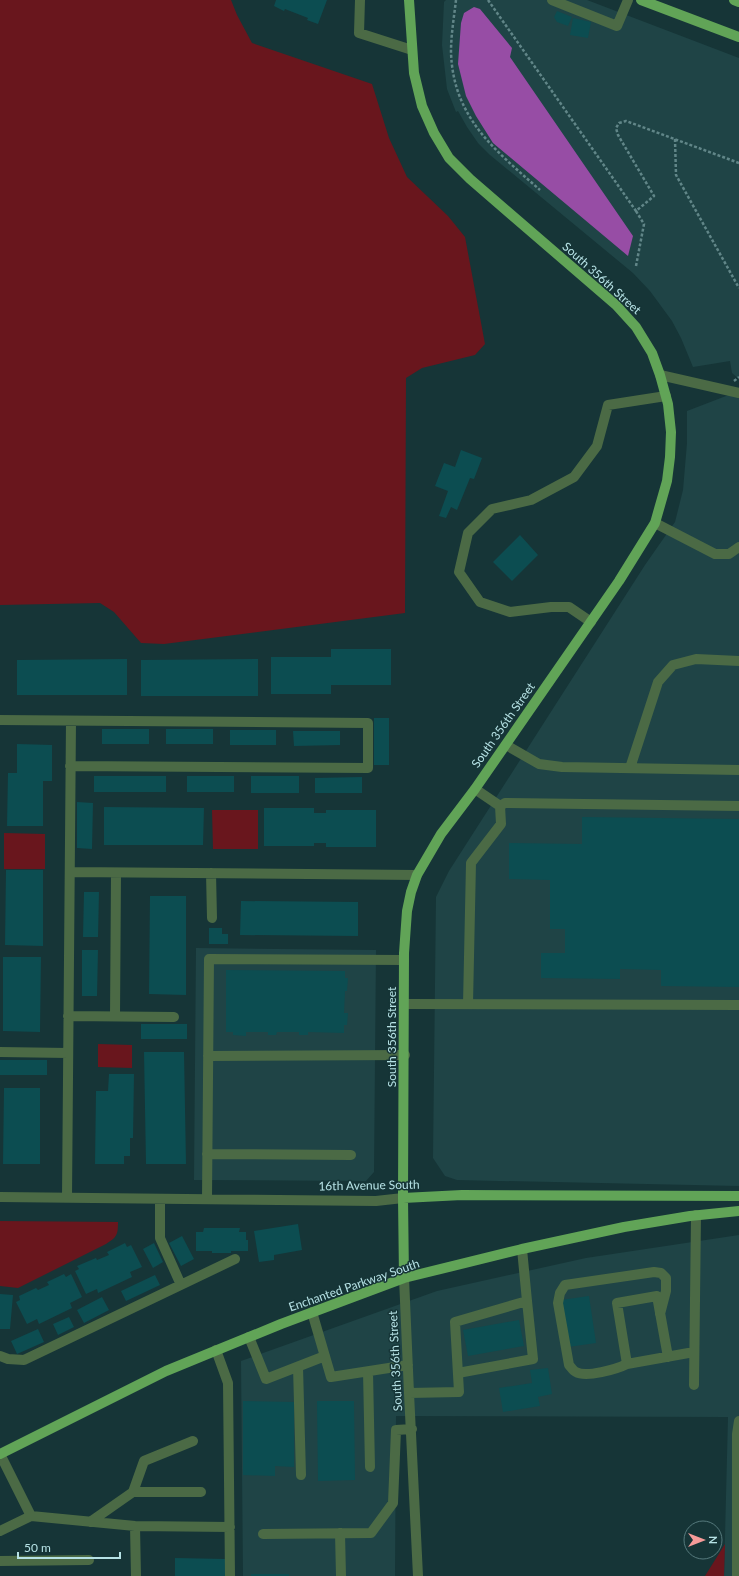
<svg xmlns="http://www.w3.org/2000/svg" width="739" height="1576" font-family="Lato,sans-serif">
<rect width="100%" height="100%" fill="#163537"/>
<path fill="#1f4446" d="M446 0H587L739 58V379L732 373 730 361 693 367 681 338 672 321 650 291 633 273 490 155 478 143 467 127 458 111 456 112 447 89 442 45 444 2Z
M739 391V1186L457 1180 445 1176 433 1158 436 897 449 871 645 565 675 522 683 490 687 443V411Z
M196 948 376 950 374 1172 366 1181 194 1180Z
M739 1235V1576H724L728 1417 396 1416 395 1576H243L241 1361 437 1291 586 1258Z"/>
<path fill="#69161d" d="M0 0H231L237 15 252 43 372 84 389 138 407 177 448 216 465 237 485 344 475 355 422 368 406 378 405 613 164 644 141 643 114 612 100 603 0 605Z
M212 810H258V849H213Z
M4 833 45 834V869H4Z
M98 1044 132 1045V1068L98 1067Z
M0 1221 118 1222C118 1235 117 1237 106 1244L18 1288 0 1286Z
M725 1544 724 1576H705Z"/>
<path fill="#974da5" d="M474 7 480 9 512 48 510 57 633 236 628 256 493 143 476 116 466 96 458 64 461 23 464 13Z"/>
<path fill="#0c4d51" d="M276 0H327L318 24 307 20 308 18 285 9 284 11 274 6Z
M557 11 572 17 568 26 557 22 554 17Z
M573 18 591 22 588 38 570 35Z
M461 450 482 458 474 479 470 478 457 510 451 507 446 518 439 516 448 491 435 486 444 463 455 467Z
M520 535 538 555 512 581 493 562Z
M331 649H391V685H331V694H271V657H331Z
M127 659V695H17V660Z
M258 659V696H141V660Z
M374 718H389V765H374Z
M102 729H149V744H102Z
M166 729H213V744H166Z
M230 730H276V745H230Z
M293 731H340V745L294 746Z
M17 744 52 745V781H43V826H7L8 773H17Z
M94 776H166V792H94Z
M187 776H234V792H187Z
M251 776H299V793H251Z
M362 777V793H315V778Z
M77 802 93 803 92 849 77 848Z
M104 807 204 808 203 845H104Z
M264 808H314V813H326V810H376V847H326V843H314V846H264Z
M582 817 739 819V987L661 986V970L620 969V979L541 978V953H565V929H550V880L509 879V843L582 844Z
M6 870H43V946L5 945Z
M84 892H99L98 937H83Z
M150 896H186V995L149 994Z
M241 901 358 902V936L240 935Z
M209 928H222V934H228V944H209Z
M82 950H98L97 996H82Z
M3 957H41L40 1032 3 1031Z
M226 970 345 971V978H348L347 991H345L344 1013H348L347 1025H344V1033L308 1032V1035H299V1032H277L276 1035H268V1032H246V1036L233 1035V1032H226Z
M141 1024H187V1039H141Z
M144 1052H184L186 1164H146Z
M0 1060H47V1075H0Z
M109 1074H134L133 1138H130V1156H124V1164H95L96 1091H108Z
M4 1088H40V1164H3Z
M298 1224 302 1250 274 1255V1260L259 1262 254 1231Z
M204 1228H240L239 1232H246V1240H248V1251H231V1253H212V1251H196V1232H203Z
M182 1236 194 1259 181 1266 169 1243Z
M125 1243 127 1247 131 1245 142 1267 130 1272 132 1277 98 1293 97 1289 86 1294 75 1271 79 1269 77 1266 96 1258 97 1260 109 1255 107 1252Z
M154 1243 163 1262 153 1268 143 1249Z
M64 1274 66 1277 71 1274 82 1297 70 1303 72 1308 39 1324 37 1319 27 1324 16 1302 20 1300 19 1296 36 1288 38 1290 49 1285 47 1282Z
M155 1275 160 1285 126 1301 121 1291Z
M0 1294 13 1295 10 1329H0Z
M589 1296 596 1343 568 1347 561 1300Z
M102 1297 109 1310 84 1323 77 1310Z
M69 1317 74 1327 58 1335 53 1324Z
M519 1320 524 1346 468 1356 463 1330Z
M38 1329 44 1342 17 1354 11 1341Z
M548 1368 552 1394 538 1397 540 1406 503 1412 499 1388 532 1383 530 1370Z
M243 1401 294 1402V1467L275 1466V1476L243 1475Z
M317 1401H354L355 1480 318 1481Z
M175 1558 225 1559V1576H175Z
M251 1574H289V1576H251Z"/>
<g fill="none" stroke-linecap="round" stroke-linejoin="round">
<path stroke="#618688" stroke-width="2.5" stroke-dasharray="3 2" stroke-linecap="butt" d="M456 0C454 17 451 35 451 52 453 118 495 150 540 190
M488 0 636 211 654 196 618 135 616 128 619 123 626 121 739 163
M675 139 676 175 739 288
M636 266 644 224 636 211
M734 381 739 377"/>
<path stroke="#4b6a45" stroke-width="10" d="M360 0 359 33 412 50
M552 0 617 26 628 0
M660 375 739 393
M655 523 715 554H729L739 547
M591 622 569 607H551L510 612 480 602 459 572 468 533 492 509 531 500 574 477 597 446 608 405 666 396
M0 720 368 723V768L70 766
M506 745 539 764 562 767 739 770
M630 768 658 682 673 665 696 659 739 661
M500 806 505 803 739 806
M70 872 417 875
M211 873 212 918
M405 1004 739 1005
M468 1004 471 863 501 824 500 806 475 789
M68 1016 174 1017
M115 1016 116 873
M0 1052 68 1053
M208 1056 405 1055
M207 1154 351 1155
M0 1197 376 1201 403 1198
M67 1198 71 721
M160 1199V1238L181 1285
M207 1199 209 959 404 960
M522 1249 527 1301
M404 1278 409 1393 418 1576
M312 1312 331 1377 408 1365
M249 1337 266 1379 325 1356
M216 1350 228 1383 230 1576
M0 1356 8 1359 24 1360 235 1259
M668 1357 657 1296 617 1303 627 1364 694 1352
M627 1364C617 1369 586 1378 576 1372 573 1371 571 1367 569 1365L558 1303 560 1293 565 1285 654 1272 661 1273 666 1278V1291L660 1314
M298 1367 301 1475
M368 1372 370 1467
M694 1385 696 1215
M409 1393 459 1392 455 1322 527 1301 533 1359 458 1373
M0 1454 31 1516
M133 1492H201
M90 1522 133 1492 144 1461 193 1441
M135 1526 136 1576
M0 1531 31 1516 135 1526 230 1527
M340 1533 341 1576
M263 1534 371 1533 393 1503 396 1430 412 1429
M0 1561 89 1560
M737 1576V1434L739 1421"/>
<path stroke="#61a457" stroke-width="10" d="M641 0 739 37
M734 0 739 2
M403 1198 462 1195 739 1196
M404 1278 403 1198 404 953 407 911 411 892 417 875 441 834 475 789 619 581 655 523 667 481 670 457 671 432 668 404 660 375 652 353 636 327 616 305 470 179 449 158 434 133 422 106 414 73 409 0
M0 1454 166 1371 281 1324 404 1278 522 1249 624 1227 690 1216 739 1211"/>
</g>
<g text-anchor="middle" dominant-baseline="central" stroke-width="3" stroke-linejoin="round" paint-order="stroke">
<g font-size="12" fill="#b6e2e5" stroke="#163537">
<text transform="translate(602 278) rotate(42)">South 356th Street</text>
<text transform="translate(503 725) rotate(-55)">South 356th Street</text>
<text transform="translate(391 1037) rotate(-90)">South 356th Street</text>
<text transform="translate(369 1185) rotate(-1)">16th Avenue South</text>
<text transform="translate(354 1285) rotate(-19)">Enchanted Parkway South</text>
<text transform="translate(395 1361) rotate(-93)">South 356th Street</text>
</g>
</g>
<g transform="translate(703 1540) rotate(90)"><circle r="19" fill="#163537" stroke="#567a7d"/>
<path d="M0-3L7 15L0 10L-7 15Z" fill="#f59b99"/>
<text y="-6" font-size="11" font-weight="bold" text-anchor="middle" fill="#b6e2e5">N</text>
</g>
<path d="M18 1552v6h102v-6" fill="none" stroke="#b6e2e5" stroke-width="2"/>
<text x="24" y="1552" font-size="12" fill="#b6e2e5" stroke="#163537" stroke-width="3" paint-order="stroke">50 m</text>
</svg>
